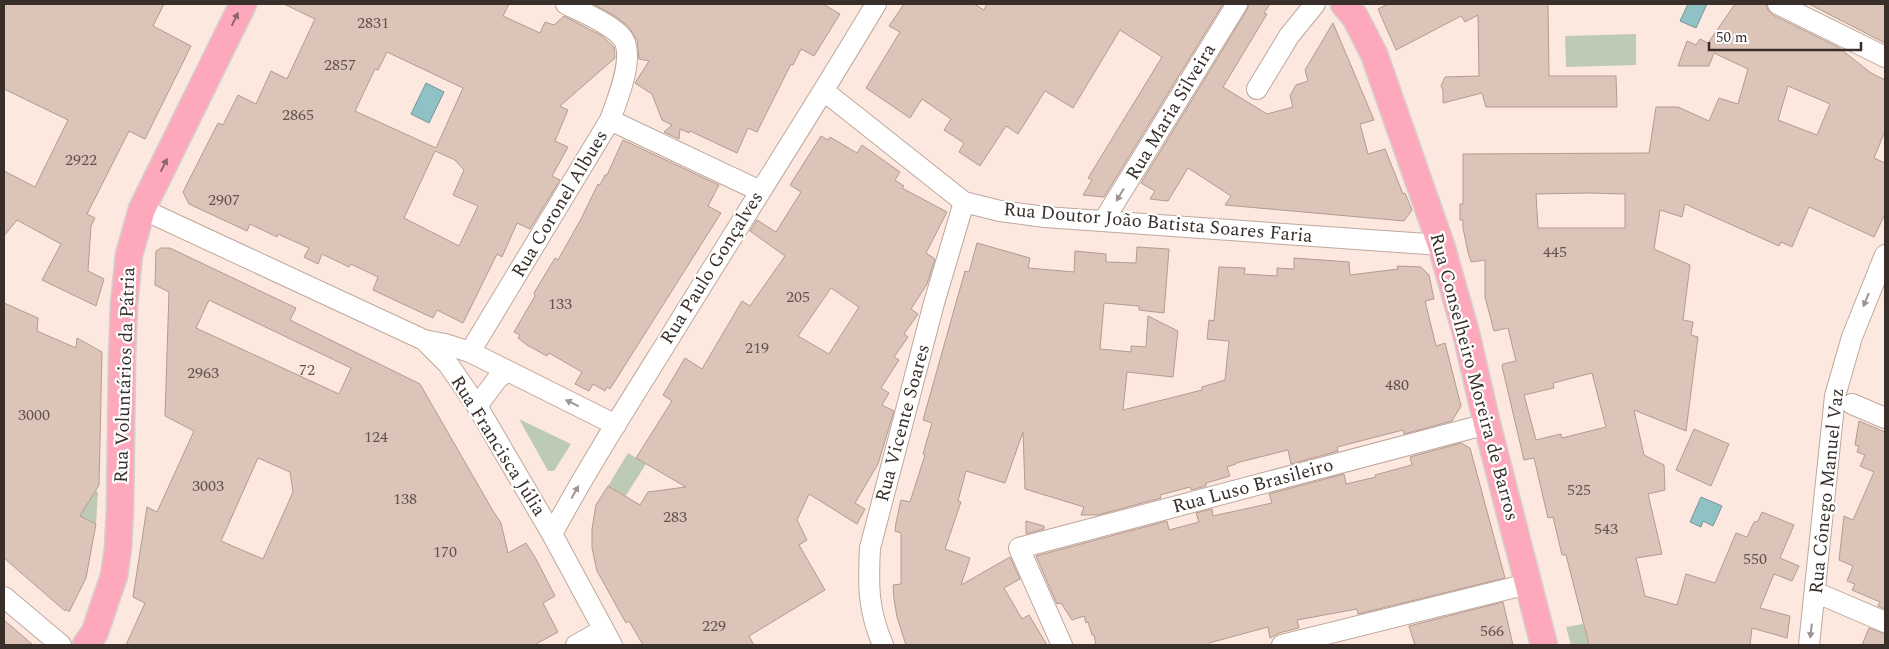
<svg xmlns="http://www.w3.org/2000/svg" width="1889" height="649" font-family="Spectral,serif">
<rect width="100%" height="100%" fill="#fce8df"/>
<path fill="#bdcbb4" d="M1636 34V65L1566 67 1565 36Z
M519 419 571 444 554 471H548Z
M628 453 646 464 625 497 608 486Z
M92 488 98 492 96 524 80 516Z
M1583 624 1589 645H1571L1566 627Z"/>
<path fill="#90c2c5" stroke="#769696" d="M1688 4H1707L1696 28 1680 21Z
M426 83 444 92 429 123 411 114Z
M1701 497 1722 506 1713 526 1703 521 1701 527 1690 522Z"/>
<path fill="#dcc4b9" stroke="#b29b90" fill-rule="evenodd" d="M4 4H164L153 26 191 46 145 139 129 131 87 214 95 218 91 226 88 271 104 279 96 306 42 280 61 244 17 220 4 236V171L35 187 68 120 4 89Z
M284 4H509L503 16 540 33 545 22 554 25 564 16 602 36 614 47 615 58 560 106 568 110 555 141 568 147 552 176 560 180 530 229 517 223 502 257 497 254 463 323 437 310 433 318 373 290 378 277 351 264 349 267 322 254 318 264 304 257 309 248 278 234 277 237 250 224 247 231 189 204 183 192 218 123 223 125 238 95 256 104 271 71 287 79 315 19ZM387 52 463 88 436 148 355 111 375 69 378 70ZM435 151 455 160 464 170 453 195 478 206 459 246 404 218Z
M596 4H823L840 14 814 56 801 49 793 65 791 64 757 132 748 128 737 153 690 131 689 133 680 129 679 139 664 132 672 125 662 120 652 94 635 83 649 61 639 59 637 40 628 26 615 16 595 5Z
M904 4H974L984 10 987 4H1223L1104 197 1083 195 1092 180 1088 178 1162 57 1120 30 1073 108 1045 91 1018 134 1006 126 980 166 959 152 964 143 944 130 951 119 922 99 910 118 866 88 900 32 889 26Z
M1249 4H1270L1264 13 1267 14 1223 87 1267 114 1293 107 1290 96 1296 85 1308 81 1305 70 1333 23 1374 120 1360 124 1368 154 1385 149 1403 194 1405 193 1412 210 1404 221 1225 205 1231 196 1188 168 1168 201 1150 199 1155 191 1141 183 1247 10Z
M1388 4H1548L1549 76H1616L1617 107H1486L1482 93 1443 103V90L1441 86 1445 77 1479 76 1478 15 1465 22 1461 16 1396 50 1378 9Z
M1735 4H1766L1768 10 1773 15 1838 47 1871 73 1885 80V131L1874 158 1885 163V214L1874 237 1809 207 1792 247 1781 242 1779 246 1685 204 1682 217 1660 210 1654 249 1690 265 1683 320 1693 322 1691 335 1698 337 1686 431 1634 410 1644 455 1664 465 1665 490 1648 494 1662 554 1636 558 1645 596 1677 605 1686 574 1715 583 1736 533 1747 537 1754 522 1758 521 1762 512 1794 525 1780 558 1799 566 1792 581 1774 574 1760 608 1790 616 1787 638 1752 628 1750 645H1589L1566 555H1562L1553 517 1548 518 1534 458 1524 460 1502 366 1503 364 1516 361 1508 328 1494 331 1485 297V260L1471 262 1468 252 1463 228V220H1460V204H1463V154L1649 153 1656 107H1678L1709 121 1719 98 1738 104 1748 69 1714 53 1709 66H1678L1687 41 1696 45 1700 39 1708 43ZM1788 86 1830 104 1817 135 1778 120ZM1589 193 1625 194V228H1538L1536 194ZM1592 373 1606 427 1562 438 1561 434 1536 440 1524 395 1554 388 1553 383Z
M1809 4H1885V43Z
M821 136 828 140 830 137 857 153 862 145 900 172 895 180 904 186 902 188 947 212 926 253 935 259 927 284 911 309 918 314 904 334 908 337 894 357 899 360 881 388 889 393 882 405 894 411 878 464 855 503 865 509 857 524 809 494 797 520 807 540 799 545 825 590 749 636 754 645H643L629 621 626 623 597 571 592 548V529L596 505 608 486 640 505 648 492 686 487 636 458 672 401 663 395 685 358 702 369 742 301 750 306 785 256 750 231 757 220 776 232 801 192 790 185ZM831 288 859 307 829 354 798 336Z
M623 140 719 185 708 206 721 213 610 389 607 387 605 391 593 384 589 391 575 384 582 372 549 353 547 356 527 345 518 338 520 335 514 332 535 296 534 293 555 258 558 260 581 219 598 184 600 185 605 175H607Z
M977 243 1030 258 1028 268 1074 272 1075 251 1106 254V262L1136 263 1137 247 1169 249 1164 313 1139 310V306L1104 303 1100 349 1131 352V346L1146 347 1148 316 1178 331 1173 377 1127 372 1123 410 1202 390V387L1225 380 1229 341 1207 339 1209 320 1214 321 1219 267 1245 268 1244 274 1277 276V268L1294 269V258L1349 262 1350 275 1398 269 1397 266 1421 267 1429 275 1434 299 1425 301 1436 346 1445 343 1461 406 1452 421 1404 434 1403 430 1337 447 1338 451 1291 464 1288 450 1236 463V464L1227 467 1230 476 1206 483V486L1191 490 1190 487 1160 495 1161 498 1098 515H1081L1084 507 1025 489 1023 432 1005 483 966 471 958 501 961 502 945 549 970 558 961 585 1010 557 1020 579 1004 588 1022 619 1029 615 1047 645H906L897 617 894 599 893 585 901 584V533L895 531 896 523 901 500 910 502 925 455 923 454 932 423 923 420 965 271 969 272Z
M161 248H170L296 308 290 320 420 384 493 511 501 523 508 553 526 543 536 559 555 596 543 603 558 632 534 645H126L145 603 133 597 147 507 157 512 194 431 165 416 169 292 155 285 156 251ZM209 300 351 368 339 394 196 328ZM258 458 290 472 293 492 263 559 221 541Z
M4 303 38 318 37 331 76 348 77 338 102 352 99 485 80 516 96 524 86 578 69 612 66 609 65 611 4 558Z
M1859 421 1885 432V609L1878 606 1880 602 1852 590 1855 584 1847 581 1853 566 1839 560 1844 516 1853 520 1874 472 1860 466 1865 455 1857 452 1859 446 1855 445Z
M1694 429 1729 444 1711 486 1676 470Z
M1461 443 1470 448 1505 578 1358 614 1357 609 1297 620 1299 628 1279 633 1270 638 1268 627 1209 643V645H1096L1094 635H1092L1088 622 1086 623 1084 616 1072 620 1061 603 1057 604 1036 556 1167 521 1169 530 1199 522 1196 513 1212 509 1213 516 1272 503 1269 494 1344 474 1346 484 1376 477 1375 475 1412 465 1410 457Z
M1026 521 1044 526V529L1026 534Z
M1503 602 1513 645H1415L1409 626Z
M4 620 33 645H4Z
M1869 628 1885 634V645H1862Z"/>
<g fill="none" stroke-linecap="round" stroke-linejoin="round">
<defs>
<path id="minor" d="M566 4C582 12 607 22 620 35 638 52 617 100 610 120
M1778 4 1885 57
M1257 89 1289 36 1315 4
M824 91 964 202 1000 211 1045 217 1441 245
M142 209 424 340 448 364 477 406 552 534 612 645
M1104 220 1237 4
M424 340 445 344 470 352 616 425
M470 352 610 120 760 191
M1852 404 1885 418
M477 406 498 378 508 371
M552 534C587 469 627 406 667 342 736 229 808 118 876 4
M1815 592 1885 622
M4 597 61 645
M576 645 603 630
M883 645C868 610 868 586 870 548L934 303 964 202
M1062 645 1019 548 1487 424
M1282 645 1528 584
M1809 645 1835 396 1852 337 1885 255"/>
<path id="major" d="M1344 4 1355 17 1374 54 1441 245 1466 333 1487 424 1544 645
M86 645 95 632 105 602 114 576 118 548 120 509 122 357 124 305 129 255 142 209 243 4"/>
</defs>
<use href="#minor" stroke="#bfa89d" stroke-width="22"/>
<use href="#major" stroke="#d3d1d0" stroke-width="29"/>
<use href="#minor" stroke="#fff" stroke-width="20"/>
<use href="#major" stroke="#fda9bb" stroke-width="26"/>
</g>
<defs><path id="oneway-solid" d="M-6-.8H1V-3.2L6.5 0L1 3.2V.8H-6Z" transform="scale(1.25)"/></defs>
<g fill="#91666b">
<use href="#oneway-solid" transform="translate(235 19) rotate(-64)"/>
<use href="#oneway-solid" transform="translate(164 165) rotate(-64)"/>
</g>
<g fill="#9c9794">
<use href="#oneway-solid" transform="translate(1120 195) rotate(121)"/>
<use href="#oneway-solid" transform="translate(1866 300) rotate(112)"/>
<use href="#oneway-solid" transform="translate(572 403) rotate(-154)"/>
<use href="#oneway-solid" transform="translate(575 492) rotate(-61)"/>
<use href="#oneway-solid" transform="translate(1811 631) rotate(97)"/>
</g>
<g text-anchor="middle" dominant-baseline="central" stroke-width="4.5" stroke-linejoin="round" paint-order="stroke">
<g font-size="16" fill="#61544e">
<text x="373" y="23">2831</text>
<text x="340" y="65">2857</text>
<text x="298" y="115">2865</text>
<text x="81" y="160">2922</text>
<text x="224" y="200">2907</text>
<text x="1555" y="252">445</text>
<text x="798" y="297">205</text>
<text x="560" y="304">133</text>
<text x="757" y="348">219</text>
<text x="307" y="370">72</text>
<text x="203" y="373">2963</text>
<text x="1397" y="385">480</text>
<text x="34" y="415">3000</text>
<text x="376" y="437">124</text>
<text x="208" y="486">3003</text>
<text x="1579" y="490">525</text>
<text x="405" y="499">138</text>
<text x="675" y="517">283</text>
<text x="1606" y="529">543</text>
<text x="445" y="552">170</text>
<text x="1755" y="559">550</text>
<text x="714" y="626">229</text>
<text x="1492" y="631">566</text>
</g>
<g font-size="19" fill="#382f2a" stroke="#fff">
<text transform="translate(1171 112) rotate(-59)">Rua Maria Silveira</text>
<text transform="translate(560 204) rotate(-59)">Rua Coronel Albues</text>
<text transform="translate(1158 223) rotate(5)">Rua Doutor João Batista Soares Faria</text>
<text transform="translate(712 268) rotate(-58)">Rua Paulo Gonçalves</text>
<text transform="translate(125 375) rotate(-88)">Rua Voluntários da Pátria</text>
<text transform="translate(1474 377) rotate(75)">Rua Conselheiro Moreira de Barros</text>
<text transform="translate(903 423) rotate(-75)">Rua Vicente Soares</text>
<text transform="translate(498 446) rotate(58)">Rua Francisca Júlia</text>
<text transform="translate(1253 486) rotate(-15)">Rua Luso Brasileiro</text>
<text transform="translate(1827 491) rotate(-84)">Rua Cônego Manuel Vaz</text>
</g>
</g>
<rect width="1889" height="649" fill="none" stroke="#382f2a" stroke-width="10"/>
<path d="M1709 42v8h152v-8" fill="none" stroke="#382f2a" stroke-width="2.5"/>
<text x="1716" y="42" font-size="15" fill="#382f2a" stroke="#ffffff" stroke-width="4" paint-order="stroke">50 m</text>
</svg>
